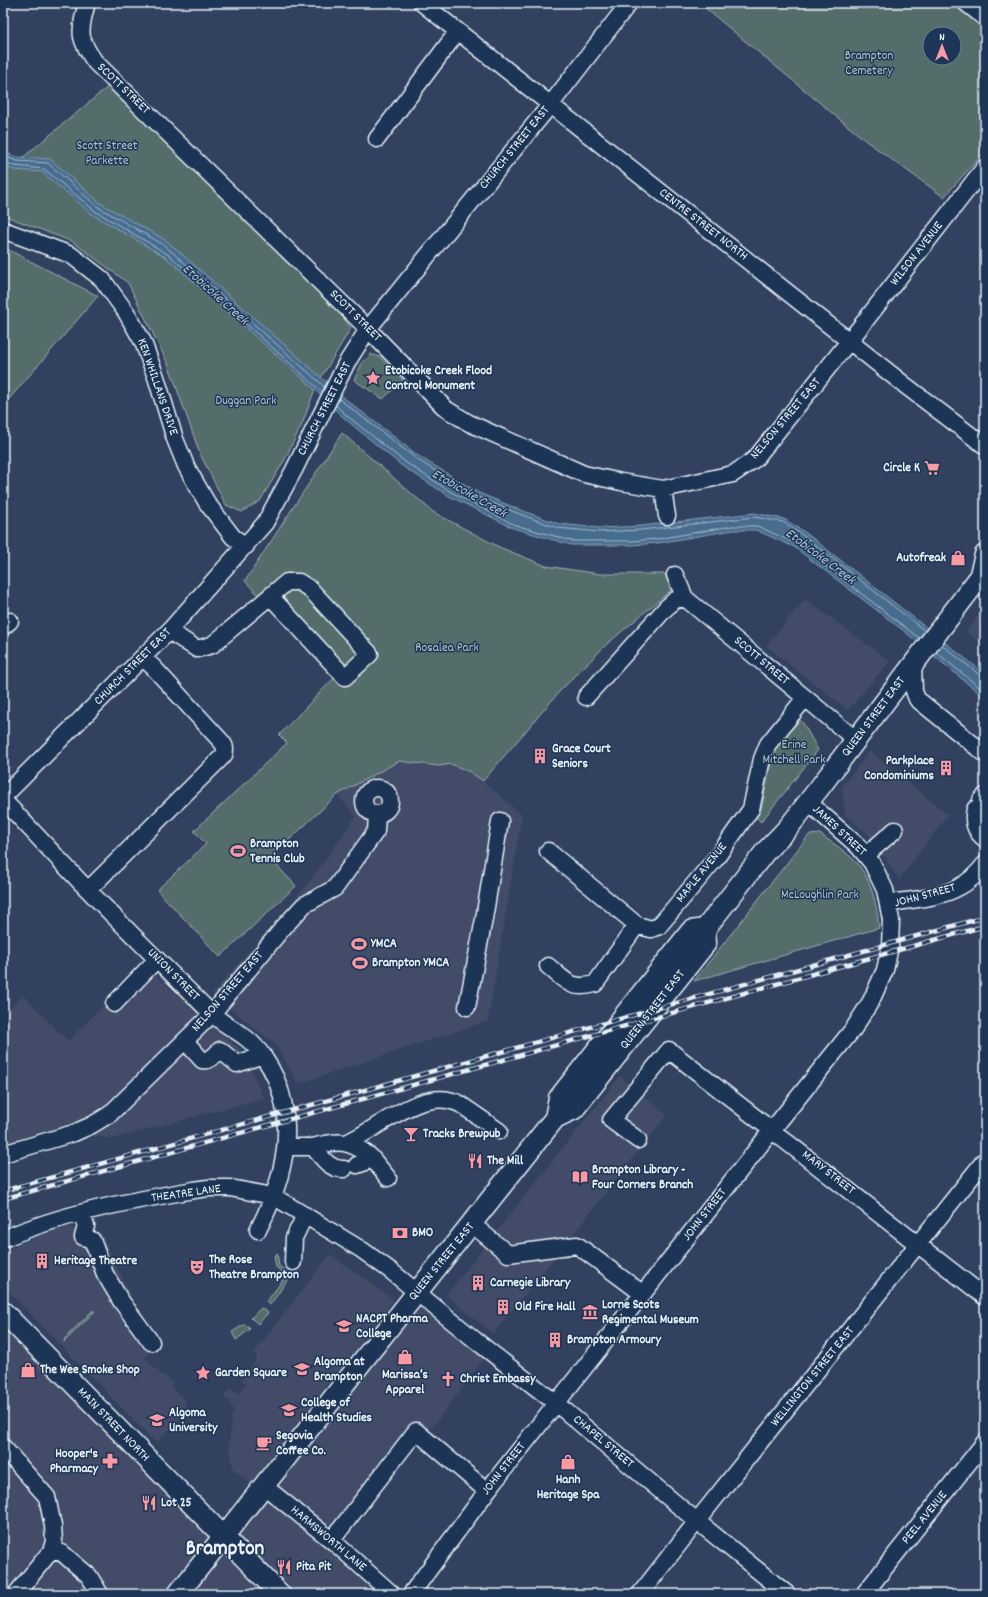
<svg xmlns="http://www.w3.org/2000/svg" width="988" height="1597" font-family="Dekko,sans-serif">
<rect width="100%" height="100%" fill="#32415f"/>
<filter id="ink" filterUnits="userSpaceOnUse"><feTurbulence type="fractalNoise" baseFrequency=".025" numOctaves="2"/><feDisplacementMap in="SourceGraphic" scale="8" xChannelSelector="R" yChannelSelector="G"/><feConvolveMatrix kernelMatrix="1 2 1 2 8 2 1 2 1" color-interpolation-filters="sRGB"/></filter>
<g filter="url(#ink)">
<path fill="#434c68" d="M805 599 890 661 848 710 766 646Z
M985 607V647L966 631Z
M870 751 948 815 899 879 870 836 845 815 842 786Z
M399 761 439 766 451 764 470 772 483 781 522 815 488 1021 298 1084 276 1045 212 994 307 885 356 816 337 795Z
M143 964 244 1053 264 1098 112 1139 59 1130 3 1145V1015L23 995 68 1041Z
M620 1076 667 1115 560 1251 493 1334 446 1295Z
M61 1226 71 1227 77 1231 83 1237 101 1233 154 1345 145 1358 164 1377 165 1376 173 1384 171 1386 186 1402 183 1416 156 1443 3 1286V1252Z
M330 1254 394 1300 250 1484 233 1469 229 1445 232 1413 235 1410 229 1405 231 1403 223 1396 230 1388 238 1394 246 1384 241 1380 250 1369 257 1357 253 1354Z
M417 1293 489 1352 428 1433 335 1534 407 1594H3V1312L224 1537Z"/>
<path fill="#546d6a" stroke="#9eafb1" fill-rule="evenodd" d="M699 3H985V151L944 197 866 141ZM930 34H954V58H930Z
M110 85 335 307 351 328 316 386 303 422 284 461 260 501 242 512 226 505 200 454 169 366 128 283 73 242 3 215V160L15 164Z
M3 247 98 296 3 406Z
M370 354 380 357 403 380 383 399 354 380 363 361 370 357Z
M342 433 433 512 499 547 546 566 600 574H665L671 590 607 644 560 691 483 781 470 772 451 764 439 766 399 761 337 795 270 858 296 886 220 957 157 890 206 844 194 831 287 743 279 735 336 676 245 581Z
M800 720 803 723 818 750 761 822 756 817 761 810 773 753 779 743Z
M820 834C831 842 843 849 853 859 871 876 877 904 879 928L694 981 809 835Z
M277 1253 279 1266 291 1275 270 1305 266 1302 286 1276 276 1267 274 1256Z
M261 1308 268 1313 258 1324 251 1318Z
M92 1311H95L64 1342 65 1338Z
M245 1324 250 1329 236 1340 232 1332Z"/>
<path fill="#466c8e" stroke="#87a1b8" d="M3 152 17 157 50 159 100 203 167 241 349 402 420 457 479 493 518 509 559 524 600 528 641 526 754 513 784 519 806 533 985 674V698L904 631 794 547 756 530H733L658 543 632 545H571L513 528 449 496 402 466 344 418 310 385 167 258 92 214 42 172 14 170 3 166Z"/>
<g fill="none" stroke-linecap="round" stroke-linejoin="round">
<path stroke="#a7bcce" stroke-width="1" d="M3 156 17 161 48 163 98 207 164 245 325 387
M3 162 15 166 44 169 95 211 169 255 322 392
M339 399 418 460 476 496 517 513 558 528 599 532 641 530 754 517 783 522 804 536 925 631
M336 405 346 415 405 462 451 492 515 525 572 541H632L658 539 732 526H757L797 544 919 638
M942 645 981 676 985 677
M936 652 985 692"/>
<defs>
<path id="minor" d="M87 3C84 13 80 27 82 37 84 46 90 55 95 62L362 323 446 409 469 423 584 474 621 482 663 489 733 474 755 459 858 330 985 167
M422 3 906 386 985 446
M966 3 985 18
M377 139 458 31
M3 230 71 255 102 279 126 312 143 342 156 377 175 439 186 466 207 503 233 537 246 546
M663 489 667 516
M675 575 685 598 856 740
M3 627 10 621
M169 631 197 649 212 645 287 582H299L310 589 370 654 345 677 270 596
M913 665 914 691 917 699 985 754
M586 697 666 608 675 600 685 598
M364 801a13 13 0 1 1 26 0a13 13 0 1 1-26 0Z
M3 797 169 631 265 523 294 470 346 364 368 329 551 104 629 3
M3 800C32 830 59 860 88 890 128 931 169 971 210 1012 220 1022 234 1029 246 1038 259 1048 270 1065 276 1079 297 1129 282 1184 258 1230
M981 800 985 796
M975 809C972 821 975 832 985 839
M548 851 637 925 651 929 659 926 717 857 751 809 762 759 768 744 805 698
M866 855 895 830
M88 890 224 755C226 748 225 745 220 740L153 667 143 658
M889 903C910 900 941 898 959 887 969 882 978 873 985 864
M548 966C565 980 571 991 595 984L637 925
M114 1004 157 959
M467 1007 484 919 500 821
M185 1041 202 1060C209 1062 215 1055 220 1050L237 1064 263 1055
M638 1140 611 1120 669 1050 985 1297
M346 1143C379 1129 423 1085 460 1104L499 1131
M286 1147H313C322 1157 329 1170 344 1169
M313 1147C339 1140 349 1140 370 1156L365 1162 357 1165
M3 1154 74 1133 92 1125 110 1114 212 1014 282 929 304 905 335 888 376 831 377 815
M370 1156 388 1178
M81 1213 86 1226 83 1237 92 1240 105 1274 121 1301 151 1342
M472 1224 508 1254 577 1245 643 1294
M3 1239C63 1213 130 1201 194 1190L208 1188H230L273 1196 362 1250 391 1271 475 1340 557 1404 687 1513 787 1594
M293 1262 294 1238 305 1215
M3 1447 47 1497 53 1526 54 1542 51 1551 16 1594
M264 1486 335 1543 392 1594
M332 1540 416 1431 487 1491
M51 1551 62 1553 89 1576 100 1594
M411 1594 487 1491 772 1130 854 1028 871 1001 885 970 890 947 891 920 885 890 872 863 858 846 808 802
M640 1594 697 1521 985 1160
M864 1594 985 1442"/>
<path id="major" d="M979 578 985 555
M555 1118 574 1109 706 943 705 929 765 852 788 828 820 787 979 578 985 574
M3 1312 280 1594
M178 1594 555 1118 559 1098 691 931 705 929"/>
</defs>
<use href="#minor" stroke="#e8f1f8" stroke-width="19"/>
<use href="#major" stroke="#e8f1f8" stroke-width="23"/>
<use href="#minor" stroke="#1d3557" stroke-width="16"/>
<use href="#major" stroke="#1d3557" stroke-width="20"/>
<defs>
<path id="rail" d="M3 1191 985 917
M3 1199 985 926"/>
</defs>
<use href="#rail" stroke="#e8f1f8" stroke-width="4.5"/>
<use href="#rail" stroke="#1d3557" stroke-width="3" stroke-dasharray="9" stroke-linecap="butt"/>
</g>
</g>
<defs>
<symbol id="sight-bare" viewBox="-9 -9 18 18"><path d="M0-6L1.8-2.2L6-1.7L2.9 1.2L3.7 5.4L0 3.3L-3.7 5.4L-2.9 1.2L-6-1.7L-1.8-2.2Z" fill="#ff9aa2" stroke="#1d3557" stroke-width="2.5" paint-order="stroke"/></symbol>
<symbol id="supermarket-bare" viewBox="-9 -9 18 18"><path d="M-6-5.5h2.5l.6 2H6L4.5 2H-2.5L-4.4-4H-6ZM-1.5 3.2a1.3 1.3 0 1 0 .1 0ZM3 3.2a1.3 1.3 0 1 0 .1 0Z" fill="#ff9aa2" stroke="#1d3557" stroke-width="2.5" paint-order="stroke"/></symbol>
<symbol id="shop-bare" viewBox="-9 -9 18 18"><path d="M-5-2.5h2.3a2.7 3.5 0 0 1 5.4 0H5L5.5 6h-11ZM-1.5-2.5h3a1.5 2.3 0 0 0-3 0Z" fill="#ff9aa2" stroke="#1d3557" stroke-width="2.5" paint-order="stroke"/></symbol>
<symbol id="building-bare" viewBox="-9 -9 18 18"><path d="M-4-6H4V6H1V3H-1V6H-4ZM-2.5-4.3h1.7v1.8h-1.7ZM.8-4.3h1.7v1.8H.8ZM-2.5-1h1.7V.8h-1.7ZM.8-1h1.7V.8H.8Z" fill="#ff9aa2" stroke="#1d3557" stroke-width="2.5" paint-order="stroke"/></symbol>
<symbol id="stadium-bare" viewBox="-9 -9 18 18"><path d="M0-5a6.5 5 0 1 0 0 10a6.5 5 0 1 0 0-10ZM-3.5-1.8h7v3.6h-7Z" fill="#ff9aa2" stroke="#1d3557" stroke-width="2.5" paint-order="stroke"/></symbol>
<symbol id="bar-bare" viewBox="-9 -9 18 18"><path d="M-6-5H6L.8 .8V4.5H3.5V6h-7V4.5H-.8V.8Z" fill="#ff9aa2" stroke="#1d3557" stroke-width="2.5" paint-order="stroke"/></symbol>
<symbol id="restaurant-bare" viewBox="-9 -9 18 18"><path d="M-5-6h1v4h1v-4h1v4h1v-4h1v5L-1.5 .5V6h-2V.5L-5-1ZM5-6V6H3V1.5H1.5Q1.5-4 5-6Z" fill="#ff9aa2" stroke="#1d3557" stroke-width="2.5" paint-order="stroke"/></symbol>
<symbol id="library-bare" viewBox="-9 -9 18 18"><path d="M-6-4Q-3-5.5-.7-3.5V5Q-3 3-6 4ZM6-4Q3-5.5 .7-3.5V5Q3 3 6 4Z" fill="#ff9aa2" stroke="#1d3557" stroke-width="2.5" paint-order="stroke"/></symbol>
<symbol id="bank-bare" viewBox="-9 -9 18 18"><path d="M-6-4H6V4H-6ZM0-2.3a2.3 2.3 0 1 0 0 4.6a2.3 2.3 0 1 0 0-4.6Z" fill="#ff9aa2" stroke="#1d3557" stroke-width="2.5" paint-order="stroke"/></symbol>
<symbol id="theatre-bare" viewBox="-9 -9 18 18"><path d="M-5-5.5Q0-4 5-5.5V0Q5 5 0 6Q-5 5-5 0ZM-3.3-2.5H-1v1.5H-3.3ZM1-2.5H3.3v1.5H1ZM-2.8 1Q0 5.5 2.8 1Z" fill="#ff9aa2" stroke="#1d3557" stroke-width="2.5" paint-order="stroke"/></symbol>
<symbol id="museum-bare" viewBox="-9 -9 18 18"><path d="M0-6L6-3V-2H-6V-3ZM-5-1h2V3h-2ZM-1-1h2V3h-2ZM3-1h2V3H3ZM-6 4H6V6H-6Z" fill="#ff9aa2" stroke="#1d3557" stroke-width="2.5" paint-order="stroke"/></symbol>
<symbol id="university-bare" viewBox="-9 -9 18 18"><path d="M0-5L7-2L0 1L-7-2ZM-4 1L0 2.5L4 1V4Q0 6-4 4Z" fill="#ff9aa2" stroke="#1d3557" stroke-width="2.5" paint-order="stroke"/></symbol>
<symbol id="church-bare" viewBox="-9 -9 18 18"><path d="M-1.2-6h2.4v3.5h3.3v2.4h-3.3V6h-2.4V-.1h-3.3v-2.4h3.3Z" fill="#ff9aa2" stroke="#1d3557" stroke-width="2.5" paint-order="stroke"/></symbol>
<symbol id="cafe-bare" viewBox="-9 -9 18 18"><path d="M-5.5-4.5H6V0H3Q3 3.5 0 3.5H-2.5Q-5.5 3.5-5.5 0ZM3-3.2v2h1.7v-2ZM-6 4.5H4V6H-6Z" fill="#ff9aa2" stroke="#1d3557" stroke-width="2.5" paint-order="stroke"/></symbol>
<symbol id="pharmacy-bare" viewBox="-9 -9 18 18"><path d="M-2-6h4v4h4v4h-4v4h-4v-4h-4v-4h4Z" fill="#ff9aa2" stroke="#1d3557" stroke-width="2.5" paint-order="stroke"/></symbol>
</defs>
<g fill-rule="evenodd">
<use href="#sight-bare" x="362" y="367" width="22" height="22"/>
<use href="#supermarket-bare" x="921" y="457" width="22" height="22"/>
<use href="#shop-bare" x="947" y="547" width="22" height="22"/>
<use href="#building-bare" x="529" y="745" width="22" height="22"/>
<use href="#building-bare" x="935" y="757" width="22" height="22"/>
<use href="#stadium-bare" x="227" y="840" width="22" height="22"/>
<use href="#stadium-bare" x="348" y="933" width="22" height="22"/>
<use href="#stadium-bare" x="349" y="952" width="22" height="22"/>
<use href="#bar-bare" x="400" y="1123" width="22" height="22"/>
<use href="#restaurant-bare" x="464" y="1150" width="22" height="22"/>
<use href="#library-bare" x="569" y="1166" width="22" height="22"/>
<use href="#bank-bare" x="389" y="1222" width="22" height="22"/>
<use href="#building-bare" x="31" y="1250" width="22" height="22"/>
<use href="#theatre-bare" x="186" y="1256" width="22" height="22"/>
<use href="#building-bare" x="467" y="1272" width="22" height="22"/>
<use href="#building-bare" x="492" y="1296" width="22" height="22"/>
<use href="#museum-bare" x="579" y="1301" width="22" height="22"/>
<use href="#university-bare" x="333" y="1315" width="22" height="22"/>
<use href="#building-bare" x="544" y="1329" width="22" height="22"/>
<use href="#shop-bare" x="394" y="1346" width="22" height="22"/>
<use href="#university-bare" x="291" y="1358" width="22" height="22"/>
<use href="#shop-bare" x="17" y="1359" width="22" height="22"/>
<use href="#sight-bare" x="192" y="1362" width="22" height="22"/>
<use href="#church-bare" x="437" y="1368" width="22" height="22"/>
<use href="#university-bare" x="278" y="1399" width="22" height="22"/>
<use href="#university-bare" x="146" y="1409" width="22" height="22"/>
<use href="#cafe-bare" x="253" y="1432" width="22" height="22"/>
<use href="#pharmacy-bare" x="99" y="1450" width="22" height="22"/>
<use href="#shop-bare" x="557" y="1451" width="22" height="22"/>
<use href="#restaurant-bare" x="138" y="1492" width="22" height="22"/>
<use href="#restaurant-bare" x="273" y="1556" width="22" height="22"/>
</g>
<g text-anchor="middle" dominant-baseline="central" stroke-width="3" stroke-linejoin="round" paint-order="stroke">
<g font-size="13" fill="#b4c3c6" stroke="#1d3557">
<text x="869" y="56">Brampton<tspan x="869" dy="15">Cemetery</tspan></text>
<text x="107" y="146">Scott Street<tspan x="107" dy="15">Parkette</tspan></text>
<text x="246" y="401">Duggan Park</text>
<text x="447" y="648">Rosalea Park</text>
<text x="794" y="745">Erine<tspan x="794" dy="15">Mitchell Park</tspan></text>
<text x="820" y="895">McLoughlin Park</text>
</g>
<g font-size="13" fill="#e8f1f8" stroke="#1d3557">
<text transform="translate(123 89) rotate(44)">SCOTT STREET</text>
<text transform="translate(515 148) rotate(-51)">CHURCH STREET EAST</text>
<text transform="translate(703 225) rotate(38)">CENTRE STREET NORTH</text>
<text transform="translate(917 254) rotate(-52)">WILSON AVENUE</text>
<text transform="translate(355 316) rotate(45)">SCOTT STREET</text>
<text transform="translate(157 387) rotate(71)">KEN WHILLANS DRIVE</text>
<text transform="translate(325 409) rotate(-63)">CHURCH STREET EAST</text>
<text transform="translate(786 419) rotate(-50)">NELSON STREET EAST</text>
<text transform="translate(761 661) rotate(40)">SCOTT STREET</text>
<text transform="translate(133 667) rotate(-45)">CHURCH STREET EAST</text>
<text transform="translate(874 717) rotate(-53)">QUEEN STREET EAST</text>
<text transform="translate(839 831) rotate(43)">JAMES STREET</text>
<text transform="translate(702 873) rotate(-51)">MAPLE AVENUE</text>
<text transform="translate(925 896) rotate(-15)">JOHN STREET</text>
<text transform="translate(173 975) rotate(45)">UNION STREET</text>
<text transform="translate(228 992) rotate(-49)">NELSON STREET EAST</text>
<text transform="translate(653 1010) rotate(-52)">QUEEN STREET EAST</text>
<text transform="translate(828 1173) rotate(38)">MARY STREET</text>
<text transform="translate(186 1194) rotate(-8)">THEATRE LANE</text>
<text transform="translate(705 1215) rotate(-52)">JOHN STREET</text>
<text transform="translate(442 1262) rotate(-51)">QUEEN STREET EAST</text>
<text transform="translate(813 1377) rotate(-51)">WELLINGTON STREET EAST</text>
<text transform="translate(113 1425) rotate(46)">MAIN STREET NORTH</text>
<text transform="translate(603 1442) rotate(40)">CHAPEL STREET</text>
<text transform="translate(504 1469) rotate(-52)">JOHN STREET</text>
<text transform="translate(925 1518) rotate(-51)">PEEL AVENUE</text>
<text transform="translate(328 1539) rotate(40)">HARMSWORTH LANE</text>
</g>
<g font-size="13" font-weight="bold" fill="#e8f1f8" stroke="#1d3557" text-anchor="start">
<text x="385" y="371">Etobicoke Creek Flood<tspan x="385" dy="15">Control Monument</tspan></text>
<text x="920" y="468" text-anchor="end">Circle K</text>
<text x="946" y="558" text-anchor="end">Autofreak</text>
<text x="552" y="749">Grace Court<tspan x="552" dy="15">Seniors</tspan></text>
<text x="934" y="761" text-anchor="end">Parkplace<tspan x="934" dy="15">Condominiums</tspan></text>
<text x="250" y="844">Brampton<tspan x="250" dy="15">Tennis Club</tspan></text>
<text x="371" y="944">YMCA</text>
<text x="372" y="963">Brampton YMCA</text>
<text x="423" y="1134">Tracks Brewpub</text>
<text x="487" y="1161">The Mill</text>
<text x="592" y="1170">Brampton Library -<tspan x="592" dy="15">Four Corners Branch</tspan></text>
<text x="412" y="1233">BMO</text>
<text x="209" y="1260">The Rose<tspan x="209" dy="15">Theatre Brampton</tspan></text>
<text x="54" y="1261">Heritage Theatre</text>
<text x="490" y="1283">Carnegie Library</text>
<text x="602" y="1305">Lorne Scots<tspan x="602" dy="15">Regimental Museum</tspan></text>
<text x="515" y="1307">Old Fire Hall</text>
<text x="356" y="1319">NACPT Pharma<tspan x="356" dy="15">College</tspan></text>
<text x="567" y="1340">Brampton Armoury</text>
<text x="314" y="1362">Algoma at<tspan x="314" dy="15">Brampton</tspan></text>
<text x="40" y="1370">The Wee Smoke Shop</text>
<text x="215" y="1373">Garden Square</text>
<text x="405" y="1375" text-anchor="middle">Marissa’s<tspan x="405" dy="15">Apparel</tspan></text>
<text x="460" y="1379">Christ Embassy</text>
<text x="301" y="1403">College of<tspan x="301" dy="15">Health Studies</tspan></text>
<text x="169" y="1413">Algoma<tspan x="169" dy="15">University</tspan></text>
<text x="276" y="1436">Segovia<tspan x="276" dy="15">Coffee Co.</tspan></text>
<text x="98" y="1454" text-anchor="end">Hooper's<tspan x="98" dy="15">Pharmacy</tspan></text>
<text x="568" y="1480" text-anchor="middle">Hanh<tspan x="568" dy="15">Heritage Spa</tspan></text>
<text x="161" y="1503">Lot 25</text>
<text x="296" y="1567">Pita Pit</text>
</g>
<g font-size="14" font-style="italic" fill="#afc2d3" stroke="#1d3557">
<text transform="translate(215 295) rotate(42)">Etobicoke Creek</text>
<text transform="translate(469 494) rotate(30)">Etobicoke Creek</text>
<text transform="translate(820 557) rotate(37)">Etobicoke Creek</text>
</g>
<g font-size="21" font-weight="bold" fill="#e8f1f8" stroke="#1d3557">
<text x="225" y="1550">Brampton</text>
</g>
</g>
<rect width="988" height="1597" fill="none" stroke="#1d3557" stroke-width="16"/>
<rect x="8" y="8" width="972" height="1581" fill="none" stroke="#e8f1f8" stroke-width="1.5" filter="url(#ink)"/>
<g transform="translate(942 46)"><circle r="19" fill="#1d3557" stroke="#6e8097"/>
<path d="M0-3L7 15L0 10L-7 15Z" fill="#ff9aa2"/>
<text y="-6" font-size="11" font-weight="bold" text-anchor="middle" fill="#e8f1f8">N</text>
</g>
</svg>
